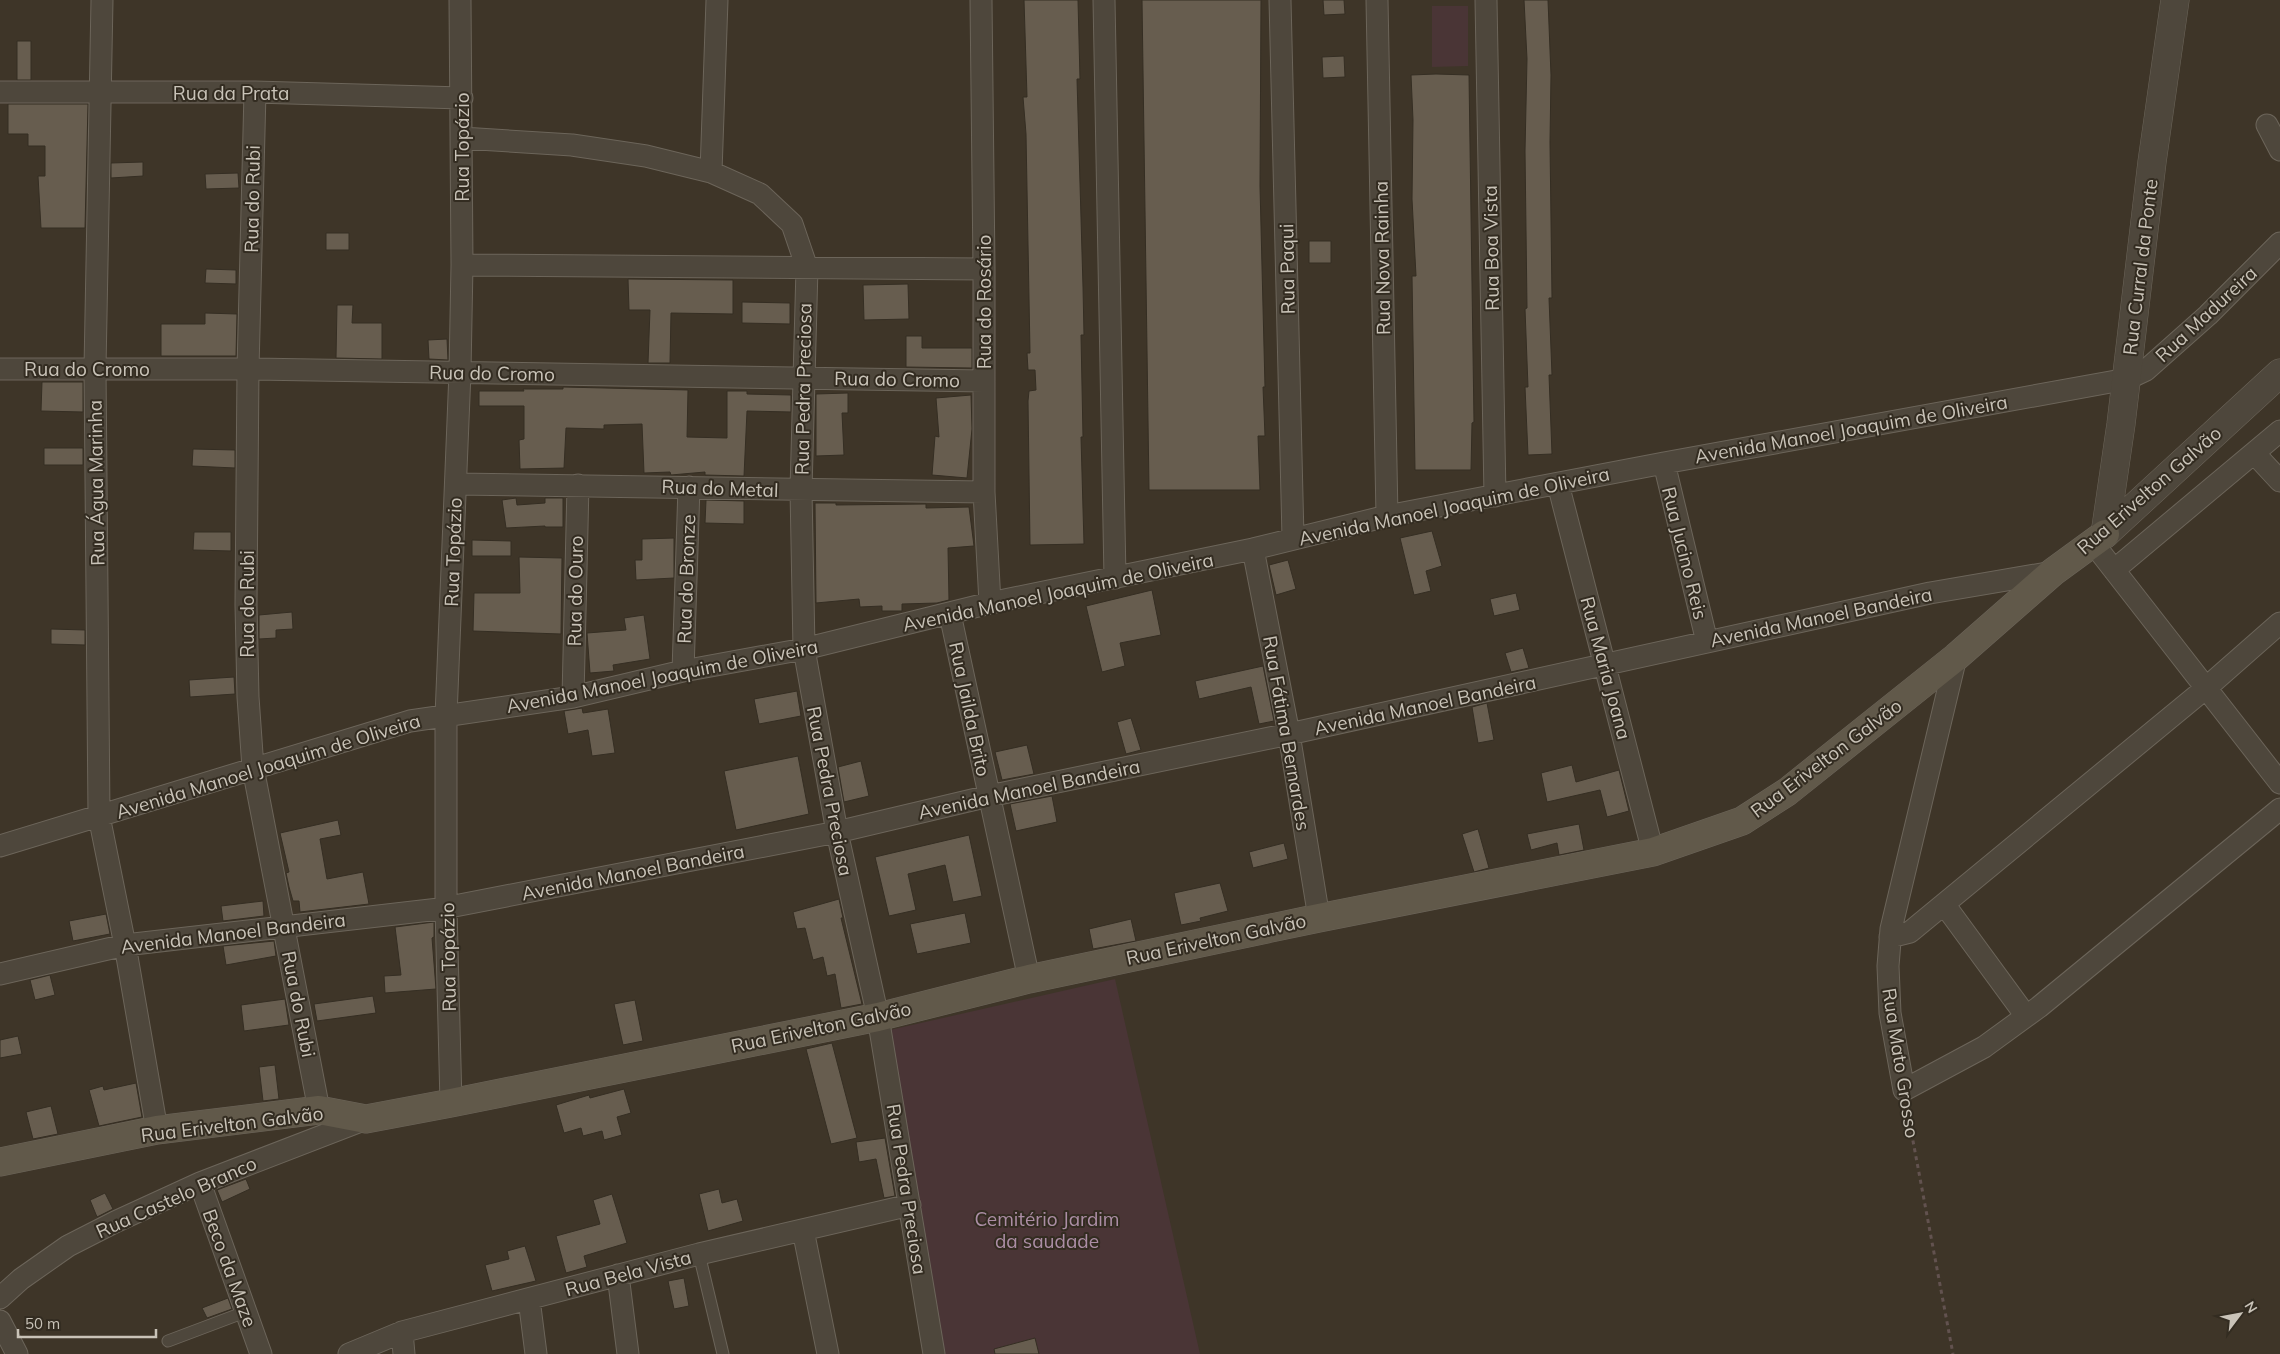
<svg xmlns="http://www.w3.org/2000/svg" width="2280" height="1354" font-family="Mulish,sans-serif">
<rect width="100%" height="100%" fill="#3e3528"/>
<path fill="#4a3536" d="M1432 6H1468V66L1432 67Z
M1115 979 1200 1354H945L890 1030Z"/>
<path fill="#675d4f" stroke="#352e23" d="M1024 0H1078L1080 79H1077L1083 287 1084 335H1081L1083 437H1081L1084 544 1030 545 1028 401 1029 391 1036 390 1035 370H1028L1027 353H1030L1026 134 1023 97H1027Z
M1142 0H1261L1260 186 1265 387H1263L1265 436H1258L1260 490H1149Z
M1323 0H1344L1345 14 1324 15Z
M1524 0H1548L1551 75 1550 142 1552 298H1549L1552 375H1549L1552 454 1528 455 1525 387H1528L1525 309 1527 308 1525 151 1527 59Z
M17 41H31V80H17Z
M1344 56 1345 77 1323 78 1322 57Z
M1436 74 1469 75 1474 422 1472 423 1471 470H1415L1412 276H1416L1412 199 1413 120 1411 75Z
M8 104H88L85 228H41L38 176H45V146H28V134H8Z
M143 162V176L111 178V163Z
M238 173 239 188 206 189 205 174Z
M326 233H349V250H326Z
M1309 241H1331V263H1309Z
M206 269 236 270V284L205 283Z
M628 279 733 280V314L671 313 670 363H648L650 310H629Z
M908 284 909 319 864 320 863 285Z
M742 302 790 303V324L742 323Z
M337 305H353L352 323H382V359L336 358Z
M205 313 237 314 236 356H161V324H205Z
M906 336H922V348H972V368L906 367Z
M447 339 448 360 429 359 428 340Z
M42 382H83V412L41 411Z
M563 387 688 390 687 437 727 438V391H747V394L791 395V412L747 411 744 476 705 475V472L671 475 670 472 644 473 642 424 604 425V429L566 428 564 468 520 469 519 440 524 439V406H479V391H524L523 389H563Z
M848 393V413H842L844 455 816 456V394Z
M971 395 972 429 967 478 932 475 935 436 939 437 936 398Z
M44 448H83V465H44Z
M193 449 235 450V468L192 466Z
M516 498 517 505 545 503V498H563V527H545V526L506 528 502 500Z
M706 500 744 501V524L705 523Z
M815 503H836V505L926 504V508L969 507 974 546 948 548 949 600 937 603 902 604V611H882V606L860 607 859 599 816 603Z
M1432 531 1442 566 1426 571 1431 591 1414 595 1400 538Z
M194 532H231V551L193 550Z
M674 538V578L636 580 635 560H642V539Z
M472 540 511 541V556H472Z
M519 557 562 558 561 634 473 631 474 593H520Z
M1288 560 1296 589 1276 595 1269 565Z
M1152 590 1161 635 1120 643 1125 666 1102 672 1086 606Z
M1516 593 1520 610 1494 616 1490 599Z
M292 612 293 629 276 630V638L259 639V615Z
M644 615 650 659 613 665 614 671 590 673 587 633 626 630 624 618Z
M51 629 85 630V645L51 644Z
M1523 648 1529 668 1511 672 1505 653Z
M1263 666 1274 721 1259 724 1251 687 1199 699 1195 681Z
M234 677 235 694 190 697 189 680Z
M797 691 801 716 759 724 754 699Z
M1487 703 1494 740 1478 743 1472 707Z
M582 708 583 713 608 709 615 753 592 756 588 730 568 734 564 711Z
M1131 718 1141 750 1126 754 1117 722Z
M1027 745 1034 774 1002 780 995 752Z
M798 756 809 814 736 830 724 771Z
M861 761 869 796 844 802 838 767Z
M1572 765 1576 782 1619 770 1629 811 1607 817 1600 790 1547 802 1541 773Z
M1052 796 1057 822 1016 831 1010 804Z
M338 820 341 835 320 839 327 879 363 872 369 904 300 912 299 901H293L289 887 286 873 289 872 280 833Z
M1579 824 1584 850 1559 855 1557 843 1531 850 1527 834Z
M1478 829 1489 868 1474 872 1462 834Z
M969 835 982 896 953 902 945 865 908 874 916 910 889 916 875 857Z
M1284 843 1288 859 1253 868 1249 852Z
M1220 883 1228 911 1200 918 1201 921 1181 925 1174 893Z
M839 899 843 918H841L862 1004 841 1008 835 974 827 976 823 957 813 960 805 928 797 929 793 912Z
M263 901 264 916 223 921 221 906Z
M965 913 971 943 917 954 910 924Z
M106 914 110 934 73 941 69 921Z
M1131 919 1136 941 1093 949 1089 929Z
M434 922V937L432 938 436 989 385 993 384 976 401 975 395 927Z
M274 941 276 956 226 965 223 946Z
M50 975 55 995 35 1000 30 980Z
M373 996 376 1013 317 1021 314 1004Z
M285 999 289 1025 244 1031 241 1005Z
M635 1000 643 1041 623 1045 614 1004Z
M18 1036 22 1054 0 1058V1040Z
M832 1043 857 1138 831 1144 806 1049Z
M275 1065 279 1099 263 1101 259 1067Z
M136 1083 142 1117 99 1126 89 1090 103 1086 104 1090Z
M624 1089 631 1113 617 1117 622 1135 604 1140 602 1131 583 1136 581 1128 564 1133 556 1105 589 1095 590 1098Z
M51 1106 58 1134 33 1139 26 1112Z
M885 1138 895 1196 884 1198 876 1159 859 1162 856 1142Z
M246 1179 250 1189 222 1202 217 1190Z
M719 1189 722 1203 737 1199 743 1221 708 1231 699 1194Z
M105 1193 113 1209 97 1217 90 1200Z
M612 1194 627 1243 584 1256 587 1267 566 1273 556 1236 600 1224 593 1200Z
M525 1246 536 1281 492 1291 485 1265 509 1259 507 1251Z
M684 1278 689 1306 674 1309 668 1281Z
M228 1298 232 1309 207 1318 202 1308Z
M1035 1338 1039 1354H995L994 1349Z"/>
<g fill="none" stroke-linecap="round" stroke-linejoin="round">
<defs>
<path id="service" d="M699 1254 723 1354
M168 1341 245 1312"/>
<path id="minor" d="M102 0 95 368 99 816 125 945 157 1130
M981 0 984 269V492L990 603
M1104 0 1115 578
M1280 0 1293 538
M1377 0 1387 516
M1486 0 1495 496
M0 92H255L462 98
M255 92 248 369 246 605 248 697 253 768 319 1110
M2267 125 2280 150
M462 138 572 145 646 156 711 172 760 194 792 224 807 268 801 490 804 649 837 832 878 1017 934 1354
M711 172 717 0
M462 265 984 269
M0 369H248L984 381
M2254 453 2280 481
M1664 463 1707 642
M456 484 984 492
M1558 484 1653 852
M2093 543 2280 783
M1253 549 1289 734 1319 918
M2114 570 2280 431
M950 614 1029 979
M1956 657 1891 929 1888 966 1890 1013 1904 1090 1984 1047 2039 1007 2280 809
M683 671 689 487
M573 697 578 485
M0 846 410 721 573 697 683 671 804 649 990 603 1253 549 1387 516 1664 463 2127 379 2146 370 2208 315 2280 243
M1944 904 2026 1016
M1890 937 1910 932 2206 688 2280 623
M0 974 125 945 439 909 837 832 989 796 1289 734 1930 593 2053 572
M451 1103 446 908V716L460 372 462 265 460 0
M200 1183 261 1354
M803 1230 828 1354
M618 1275 628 1354
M0 1298 21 1279 68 1246 115 1222 200 1183 366 1119
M529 1299 536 1354
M0 1321 17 1354
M402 1332 404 1354
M349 1354 402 1332 699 1254 910 1205"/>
<path id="tertiary" d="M2105 534 2121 424 2152 162 2175 0
M2105 534 2280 373"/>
<path id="secondary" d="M0 1162 157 1130 319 1110 366 1119 451 1103 878 1017 1029 979 1319 918 1653 852 1742 821 1787 792 1956 657 2053 572 2105 534"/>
</defs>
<use href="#service" stroke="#6c655a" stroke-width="13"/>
<use href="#minor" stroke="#6c655a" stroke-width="23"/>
<use href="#tertiary" stroke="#6c655a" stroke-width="29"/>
<use href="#secondary" stroke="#6c655a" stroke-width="29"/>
<path stroke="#62524f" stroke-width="3" stroke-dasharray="4 4" stroke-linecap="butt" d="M1907 1109 1953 1354"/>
<use href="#service" stroke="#4e473c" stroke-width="11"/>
<use href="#minor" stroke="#4e473c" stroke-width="21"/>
<use href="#tertiary" stroke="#4e473c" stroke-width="28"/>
<use href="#secondary" stroke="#61594a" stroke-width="28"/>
</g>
<g text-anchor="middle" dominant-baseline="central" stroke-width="4" stroke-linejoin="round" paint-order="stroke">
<g font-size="19" fill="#c9c3b8" stroke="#332c21">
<text x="231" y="93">Rua da Prata</text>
<text transform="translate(462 147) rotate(-90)">Rua Topázio</text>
<text transform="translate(252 199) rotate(-89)">Rua do Rubi</text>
<text transform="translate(1491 248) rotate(-91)">Rua Boa Vista</text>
<text transform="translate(1382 258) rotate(-91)">Rua Nova Rainha</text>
<text transform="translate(2140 267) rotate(-83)">Rua Curral da Ponte</text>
<text transform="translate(1287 269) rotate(-91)">Rua Paqui</text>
<text transform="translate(984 302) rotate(-90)">Rua do Rosário</text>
<text transform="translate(2206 314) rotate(-43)">Rua Madureira</text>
<text x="87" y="369">Rua do Cromo</text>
<text transform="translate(492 373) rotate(1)">Rua do Cromo</text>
<text transform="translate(897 379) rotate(1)">Rua do Cromo</text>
<text transform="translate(803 389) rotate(-89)">Rua Pedra Preciosa</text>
<text transform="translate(1851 429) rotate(-10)">Avenida Manoel Joaquim de Oliveira</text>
<text transform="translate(96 483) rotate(-91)">Rua Água Marinha</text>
<text transform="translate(720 488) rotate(2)">Rua do Metal</text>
<text transform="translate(2149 490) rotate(-41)">Rua Erivelton Galvão</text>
<text transform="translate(1454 506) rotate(-12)">Avenida Manoel Joaquim de Oliveira</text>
<text transform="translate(453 552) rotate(-88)">Rua Topázio</text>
<text transform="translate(1685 553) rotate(76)">Rua Jucino Reis</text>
<text transform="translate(686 579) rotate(-88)">Rua do Bronze</text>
<text transform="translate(575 591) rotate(-89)">Rua do Ouro</text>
<text transform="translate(1058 592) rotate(-12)">Avenida Manoel Joaquim de Oliveira</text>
<text transform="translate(247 604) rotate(-90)">Rua do Rubi</text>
<text transform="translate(1821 617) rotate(-12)">Avenida Manoel Bandeira</text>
<text transform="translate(1606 668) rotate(75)">Rua Maria Joana</text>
<text transform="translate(662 676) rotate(-11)">Avenida Manoel Joaquim de Oliveira</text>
<text transform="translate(1425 705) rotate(-12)">Avenida Manoel Bandeira</text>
<text transform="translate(970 709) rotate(78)">Rua Jailda Brito</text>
<text transform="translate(1287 733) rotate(80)">Rua Fátima Bernardes</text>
<text transform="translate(1826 758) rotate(-37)">Rua Erivelton Galvão</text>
<text transform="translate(268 766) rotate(-17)">Avenida Manoel Joaquim de Oliveira</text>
<text transform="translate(1029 789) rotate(-12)">Avenida Manoel Bandeira</text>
<text transform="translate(830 791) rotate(79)">Rua Pedra Preciosa</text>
<text transform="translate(633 872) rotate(-11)">Avenida Manoel Bandeira</text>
<text transform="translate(233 933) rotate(-7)">Avenida Manoel Bandeira</text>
<text transform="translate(1216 939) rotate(-12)">Rua Erivelton Galvão</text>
<text transform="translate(448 957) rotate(-91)">Rua Topázio</text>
<text transform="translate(299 1004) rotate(79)">Rua do Rubi</text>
<text transform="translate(821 1027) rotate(-12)">Rua Erivelton Galvão</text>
<text transform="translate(1901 1063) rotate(81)">Rua Mato Grosso</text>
<text transform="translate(232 1124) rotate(-7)">Rua Erivelton Galvão</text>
<text transform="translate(907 1189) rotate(81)">Rua Pedra Preciosa</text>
<text transform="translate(176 1197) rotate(-24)">Rua Castelo Branco</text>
<text transform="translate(230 1268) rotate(70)">Beco da Maze</text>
<text transform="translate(628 1273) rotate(-15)">Rua Bela Vista</text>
</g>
<g font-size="19" fill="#ac8ea5" stroke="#332c21">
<text x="1047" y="1219">Cemitério Jardim<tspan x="1047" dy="22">da saudade</tspan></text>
</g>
</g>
<g transform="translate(2240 1314) rotate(58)" stroke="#332c21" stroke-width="4" paint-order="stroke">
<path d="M0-4L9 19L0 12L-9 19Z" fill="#c9c3b8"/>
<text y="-8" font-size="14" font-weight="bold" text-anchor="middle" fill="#c9c3b8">N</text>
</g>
<path d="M18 1329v8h138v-8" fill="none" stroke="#c9c3b8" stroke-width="2.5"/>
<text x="25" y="1329" font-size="15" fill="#c9c3b8" stroke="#332c21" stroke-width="4" paint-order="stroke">50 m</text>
</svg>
